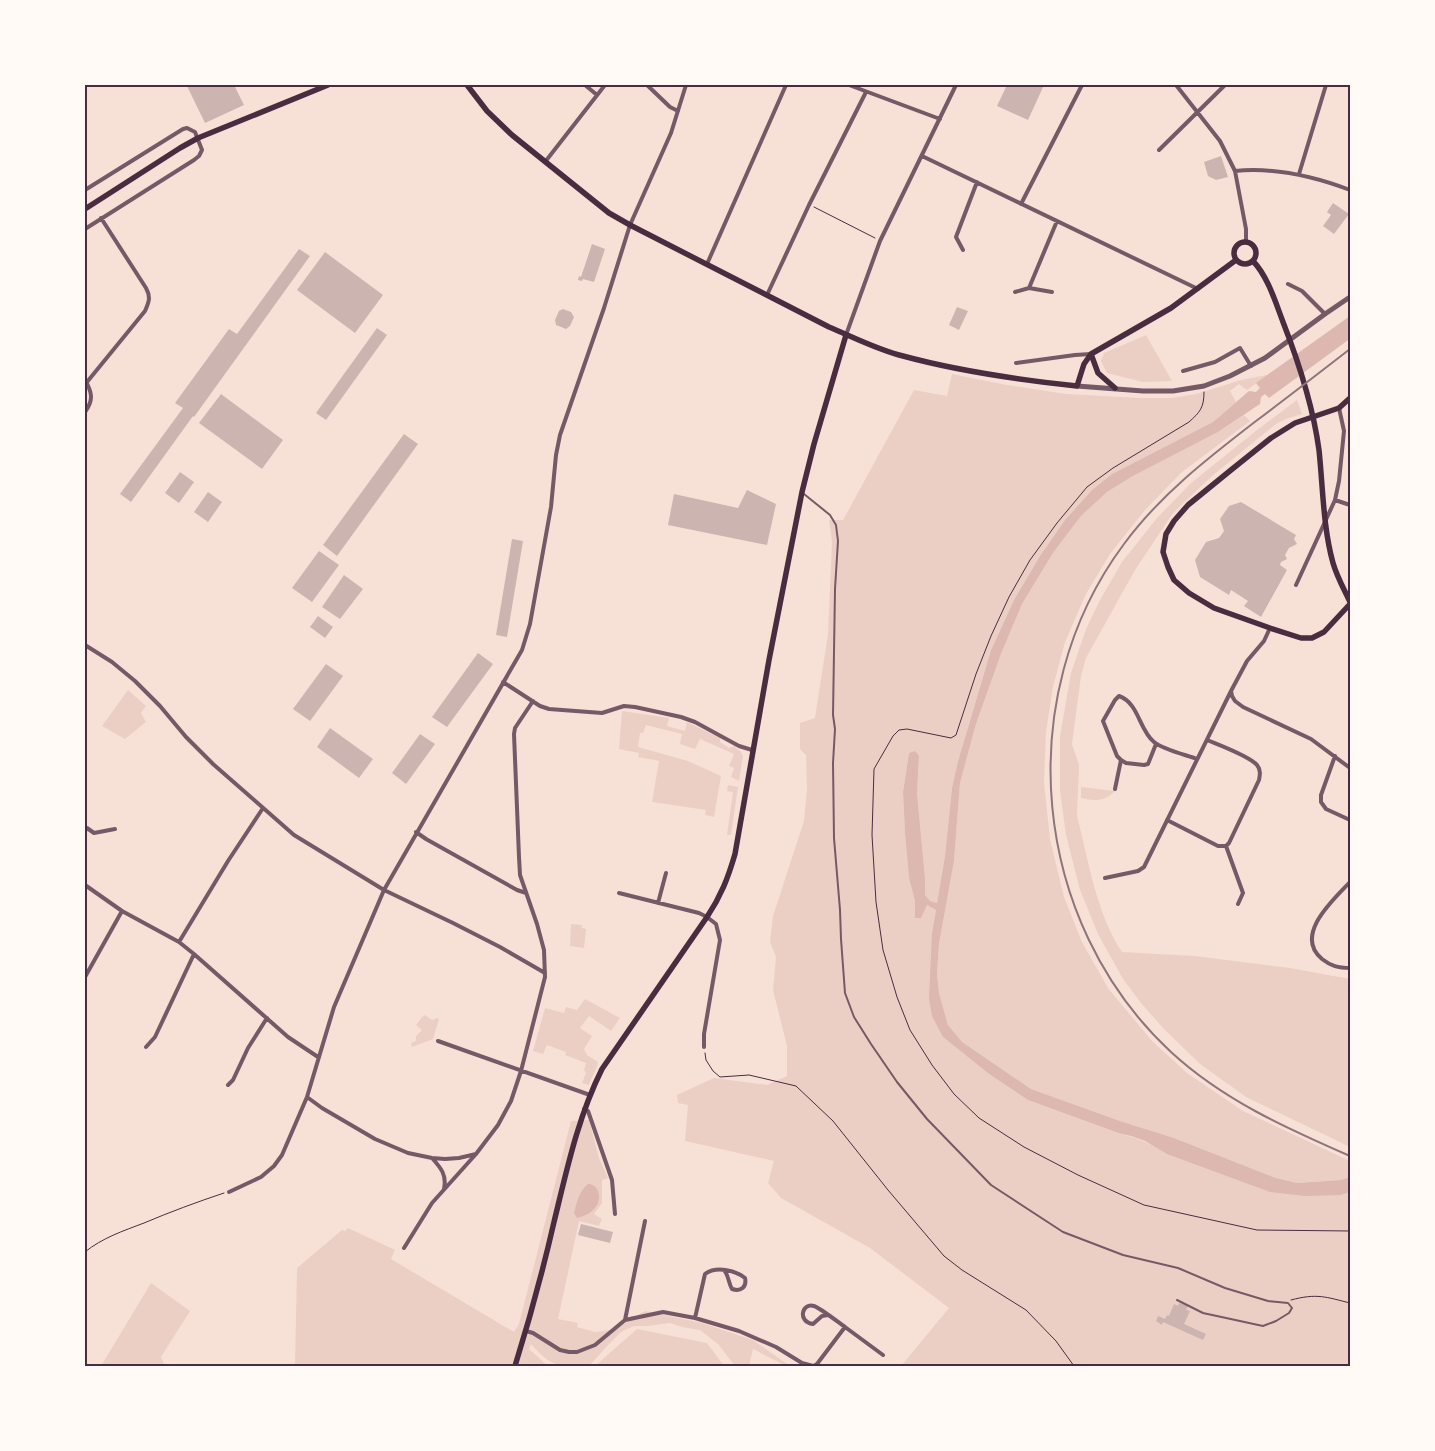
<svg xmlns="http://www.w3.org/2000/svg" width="1435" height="1451" font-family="'Golos Text',sans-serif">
<rect width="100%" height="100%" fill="#f7e1d7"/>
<path fill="#ebcfc5" d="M1146 335 1172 381 1143 382 1107 373 1101 361 1104 353Z
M952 374 1007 385 1066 394 1141 398H1171L1196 394 1241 380 1267 375 1247 390 1239 384 1230 391 1236 402 1213 422 1112 474 1092 490 1065 520 1040 556 1014 600 991 650 970 720 958 761 952 788 945 856 937 903 930 901 925 895V878L917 793 919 757 909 753 903 791 905 833 909 878 915 901V918L927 905 936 910 932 933 943 1037 989 1074 1028 1100 1117 1133C1136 1137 1151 1144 1168 1154L1341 1195 1350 1192V1366H901L949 1308 870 1248 781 1198 768 1183 774 1161 685 1141 688 1105 678 1103 677 1095 714 1078 767 1085 787 1076V1046L773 990 776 957 770 942 773 916 804 821 807 789 806 755 800 749V723L815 718 828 634 832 542 829 520H843L914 390 947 396Z
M1297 400 1302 414 1286 419 1276 424 1212 476 1173 513 1135 570 1086 658 1081 676 1072 744 1079 765V770L1077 814 1078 820C1089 863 1097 915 1122 952L1195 956 1290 968 1350 979V1147L1246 1097 1200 1064 1164 1029 1141 1003 1123 979 1098 934 1080 890 1066 835 1060 791V736L1071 673 1086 629 1100 600 1122 562 1157 518 1191 483 1257 430Z
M1244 415 1250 421 1182 472 1145 510 1110 554 1086 594 1065 642 1053 687 1046 732 1044 782 1050 839 1064 897 1082 942 1108 988 1152 1041 1187 1073 1243 1111 1350 1161V1177L1341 1180 1297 1183 1276 1178 1174 1138 1120 1121 1031 1089 962 1043 948 1025 939 993 937 974 939 944 954 861 960 783 976 724 1001 654 1022 604 1053 553 1081 516 1107 492 1133 476 1218 432Z
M128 690 146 706 141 713 146 722 125 739 102 726Z
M622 711 669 718 667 726 685 731 687 722 720 738V742L729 748 734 746 741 752 743 756 739 781 731 777 734 768 729 766 734 754 700 739 695 749 680 744 682 734 646 725 643 733H640L638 747 688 761 721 776 714 817 705 815 706 810 652 802 659 761 638 757 639 753 619 749Z
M728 785 738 787 731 835H727L733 792 727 791Z
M1081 787 1115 791C1105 802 1094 801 1081 798Z
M571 924 582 925V928L586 929 584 948 570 946Z
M585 999 620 1018 611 1031 589 1016 580 1028 592 1036 584 1049 587 1055 598 1062C597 1070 591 1077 589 1085L582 1083 586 1073 584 1070 586 1063 565 1055 566 1052 547 1045 543 1054 533 1051 545 1008 564 1013 566 1007 577 1010Z
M425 1015 432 1020 437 1018 439 1019 433 1039 412 1047 411 1043 416 1041V1036L422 1030 416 1025 422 1017Z
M589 1120 599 1158 608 1178 602 1180V1203L594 1214 602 1219 599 1226 579 1221 558 1319 578 1323 577 1327 595 1332 610 1330 645 1311 702 1323 753 1340 790 1366H786L753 1349 749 1366H735L718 1344 700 1330 682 1327 670 1323 648 1326H634L621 1332 609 1344 590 1365C560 1368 551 1367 531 1344L529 1349 548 1366H295L297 1268 342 1230 345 1231 348 1228 395 1250 391 1259 514 1332 519 1324 571 1121Z
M151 1283 190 1311 161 1357 165 1366H101Z
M637 1329 707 1343 724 1366H595Z"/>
<path fill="#dcb8b0" d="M1350 316V339L1347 341 1269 398 1265 394 1261 397 1260 404 1218 432 1133 476 1107 492 1081 516 1053 553 1022 604 1001 654 976 724 960 783 954 861 939 944 937 974 939 993 948 1025 962 1042 1031 1089 1120 1121 1174 1138 1276 1178 1297 1183 1341 1180 1350 1177V1192L1341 1195 1305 1196 1270 1192 1167 1154 1145 1141 1131 1136 1118 1133 1028 1100 989 1074 943 1037 932 1016 929 998 932 933 936 910 927 905 921 918H915V901L909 878 905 833 903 792 909 753 915 751 918 754 919 757 917 793 925 878V895L930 901 937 903 945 856 952 788 958 761 991 650 1014 600 1040 556 1065 520 1092 490 1112 474 1213 422 1249 391 1256 392 1260 388 1256 383Z
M588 1184C600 1184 602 1200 595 1208 590 1214 584 1216 577 1218L574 1213C577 1202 579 1191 588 1184Z"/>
<path fill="#ccb4b1" d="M188 85H234L244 105 205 123 187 86Z
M1007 85H1044L1028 120 997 106Z
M1221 156 1228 177 1216 180 1208 176 1204 162Z
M1333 203 1349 214 1334 234 1323 226 1331 215 1327 212Z
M592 244 605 249 594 282 583 279 582 281 578 280 579 276 581 277Z
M299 249 310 256 194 417 193 416 131 502 120 494 183 408 175 403 229 329 237 334Z
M325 252 383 295 355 333 297 290Z
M957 307 968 311 959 330 949 325Z
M563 309 571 312 574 317 570 326 566 329 556 325 555 320 559 311Z
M377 328 387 335 326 420 316 413Z
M221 394 283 440 262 469 199 423Z
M404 434 418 444 337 556 323 545Z
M180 472 194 482 179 503 165 493Z
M747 490 776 504 767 545 668 525 674 494 738 508Z
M208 492 222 502 208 522 194 512Z
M1241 502 1296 535 1294 539 1297 544 1289 548 1285 555 1287 559 1281 562 1280 565 1287 570 1261 617 1244 606 1248 601 1231 590 1229 595 1200 577 1195 560 1206 542 1219 538 1224 531 1220 519 1229 506Z
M512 539 523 541 507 637 496 635Z
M319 551 339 565 312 602 292 588Z
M344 575 363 589 340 619 322 607Z
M318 616 333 627 325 638 310 627Z
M478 653 493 664 447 727 432 717Z
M326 664 343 676 310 721 293 709Z
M330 728 373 759 359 778 317 747Z
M420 734 435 744 406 784 392 773Z
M581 1224 613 1232 610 1243 578 1235Z
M1179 1303 1188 1306 1186 1310 1190 1311 1184 1324 1206 1334 1203 1340 1163 1322 1162 1325 1156 1321 1158 1316 1165 1319 1167 1315 1169 1316 1174 1304 1178 1306Z"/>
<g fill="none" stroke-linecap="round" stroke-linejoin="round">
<path stroke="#4a2c40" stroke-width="1" d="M814 207 875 238
M1204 392C1204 408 1200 412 1189 422L1113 468 1087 487 1057 523 1030 560 1009 597 991 636 976 674 956 735 951 738 907 729 899 730 893 736 874 769 872 835 876 902 883 950 897 997 910 1030 932 1065 954 1094 979 1118 1024 1147 1078 1175 1144 1205 1257 1230 1350 1231
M705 1053 706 1060 713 1071 720 1077 749 1075 796 1086 833 1121 888 1190 944 1256 962 1270 1026 1310 1056 1341 1074 1366
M85 1252C102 1238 123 1231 144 1223 170 1212 197 1202 224 1193
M1291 1300C1317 1293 1326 1297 1350 1303"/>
<path stroke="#755966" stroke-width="2" d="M804 494 830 515 836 525 838 541 835 589 833 715 835 729 833 763 834 838 840 910 841 939 845 993 854 1017 871 1044 897 1082 927 1119 991 1185 1063 1232 1123 1255 1178 1268 1225 1288 1268 1301 1288 1303 1292 1308 1289 1313 1276 1321 1263 1326 1203 1313 1177 1300"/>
<path stroke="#755966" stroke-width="4" d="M585 85 597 95
M647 85 670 107 678 111
M849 85 940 119
M1176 85 1220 141 1235 171 1246 229V242
M1159 150 1225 85
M922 156 1198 289
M545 162 605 85
M1235 171C1275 167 1313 176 1350 190
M1299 174 1326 85
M85 190 183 129 187 128 195 132 202 150 199 156 194 160 85 229
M1021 204 1082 85
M963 250 956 237 977 182
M707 264 786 85
M1288 284 1302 291 1325 314
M1029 288 1057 221
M1015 292 1029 288 1052 292
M767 295 809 205 866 92
M846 335 880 241 956 85
M1016 363 1075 355 1091 354
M1183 371 1215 362 1240 348 1251 366
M85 380C92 392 94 400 85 412
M87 382 145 311C149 302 151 297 146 288L101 218
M1335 500 1350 505
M1296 585 1335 500 1339 481 1344 431 1339 408
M1270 628 1264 641 1247 661 1231 691 1232 696 1235 701 1243 707 1311 739 1350 768
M85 645 112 662 135 681 160 706 186 737 213 764 294 835 384 890 453 923 500 947 545 973
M503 682 540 706 549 709 602 713 624 706 635 707 681 717 695 722 739 746 752 750
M1156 744 1148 764 1144 765 1126 763 1121 760 1117 756 1103 721 1115 700 1119 696C1139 703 1139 730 1154 742 1162 749 1186 755 1197 759
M1335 756 1321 795V802L1326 809 1350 820
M1115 789 1121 760
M1167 820 1218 846H1226L1229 843 1259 780C1260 775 1261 770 1257 765 1249 756 1219 745 1207 740
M85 831 87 828 94 833 115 829
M416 832 426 839 517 890 526 893
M1226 846 1243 893 1238 904
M1105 878 1138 871 1144 867 1231 691
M1350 882C1334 899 1293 935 1322 959 1331 966 1338 968 1350 968
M85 885 122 911 179 942 194 954 288 1037 318 1057
M619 893 699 913 707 917 716 924 720 940 704 1034V1047
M658 903 666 873
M179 942 228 861 263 808
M85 977 122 911
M438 1041 590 1095
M146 1047 155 1037 194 954
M228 1085 233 1080 248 1048 267 1018
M307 1097 322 1108 375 1139 408 1153 432 1158 445 1159 459 1158 476 1154 498 1125 511 1101 521 1071 545 977 544 950 537 924 520 875 519 857 514 734 515 728 533 701
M584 1109 588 1111 612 1180 615 1214
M432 1158C441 1168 447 1175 444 1189
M229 1192 261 1177 274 1166 282 1155 307 1097 334 1007 384 890 522 650 530 624 551 507 556 455 560 435 604 308 630 225 671 133 686 85
M404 1248 432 1203 476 1154
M695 1318 705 1274C716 1266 735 1270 745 1278 747 1287 741 1292 732 1289 728 1282 729 1276 724 1270
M625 1320 645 1221
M845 1327 883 1355
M526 1331 533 1333 560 1350 569 1352H577L595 1345 625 1320 663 1312 695 1318 739 1331 776 1347 802 1363 813 1366
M814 1366 817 1364 845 1327C838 1322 820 1308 814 1306 802 1302 797 1322 813 1324L822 1316 828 1315"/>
<path stroke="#755966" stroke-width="5" d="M1077 386 1143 391H1173L1204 386 1230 376 1265 358 1325 314 1350 297"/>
<path stroke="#4a2c40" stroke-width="5.5" d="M467 85 487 111 512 135 609 213 630 225 829 327C853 337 878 350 903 356 958 371 1021 380 1077 386L1084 364 1091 354 1171 308 1236 260
M85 209 180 148 198 138 328 85
M1234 253a11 11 0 1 1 22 0a11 11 0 1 1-22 0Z
M1253 261C1268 277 1275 301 1283 322 1299 363 1313 406 1319 450 1323 488 1323 527 1333 563 1337 577 1344 589 1350 602
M1091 354 1098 373 1115 388
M1350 398 1339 408 1295 423 1271 438 1231 470 1188 505 1174 521 1166 534 1163 552 1168 567 1174 580 1189 593 1214 608 1270 628 1301 638H1312L1324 632 1350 604
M515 1366C530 1318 543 1270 554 1222 567 1169 578 1117 602 1069L707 917C721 896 728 878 735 854L769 660 802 492 814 444 846 335"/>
<path stroke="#8f747c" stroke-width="2" d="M1350 349C1319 373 1288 397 1256 421 1208 458 1160 495 1124 544 1010 697 1031 922 1171 1052 1223 1100 1286 1128 1350 1156"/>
</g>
<rect width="1435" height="1451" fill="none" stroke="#fffaf5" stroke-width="172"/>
<rect x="86" y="86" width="1263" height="1279" fill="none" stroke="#4a2c40" stroke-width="2"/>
</svg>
